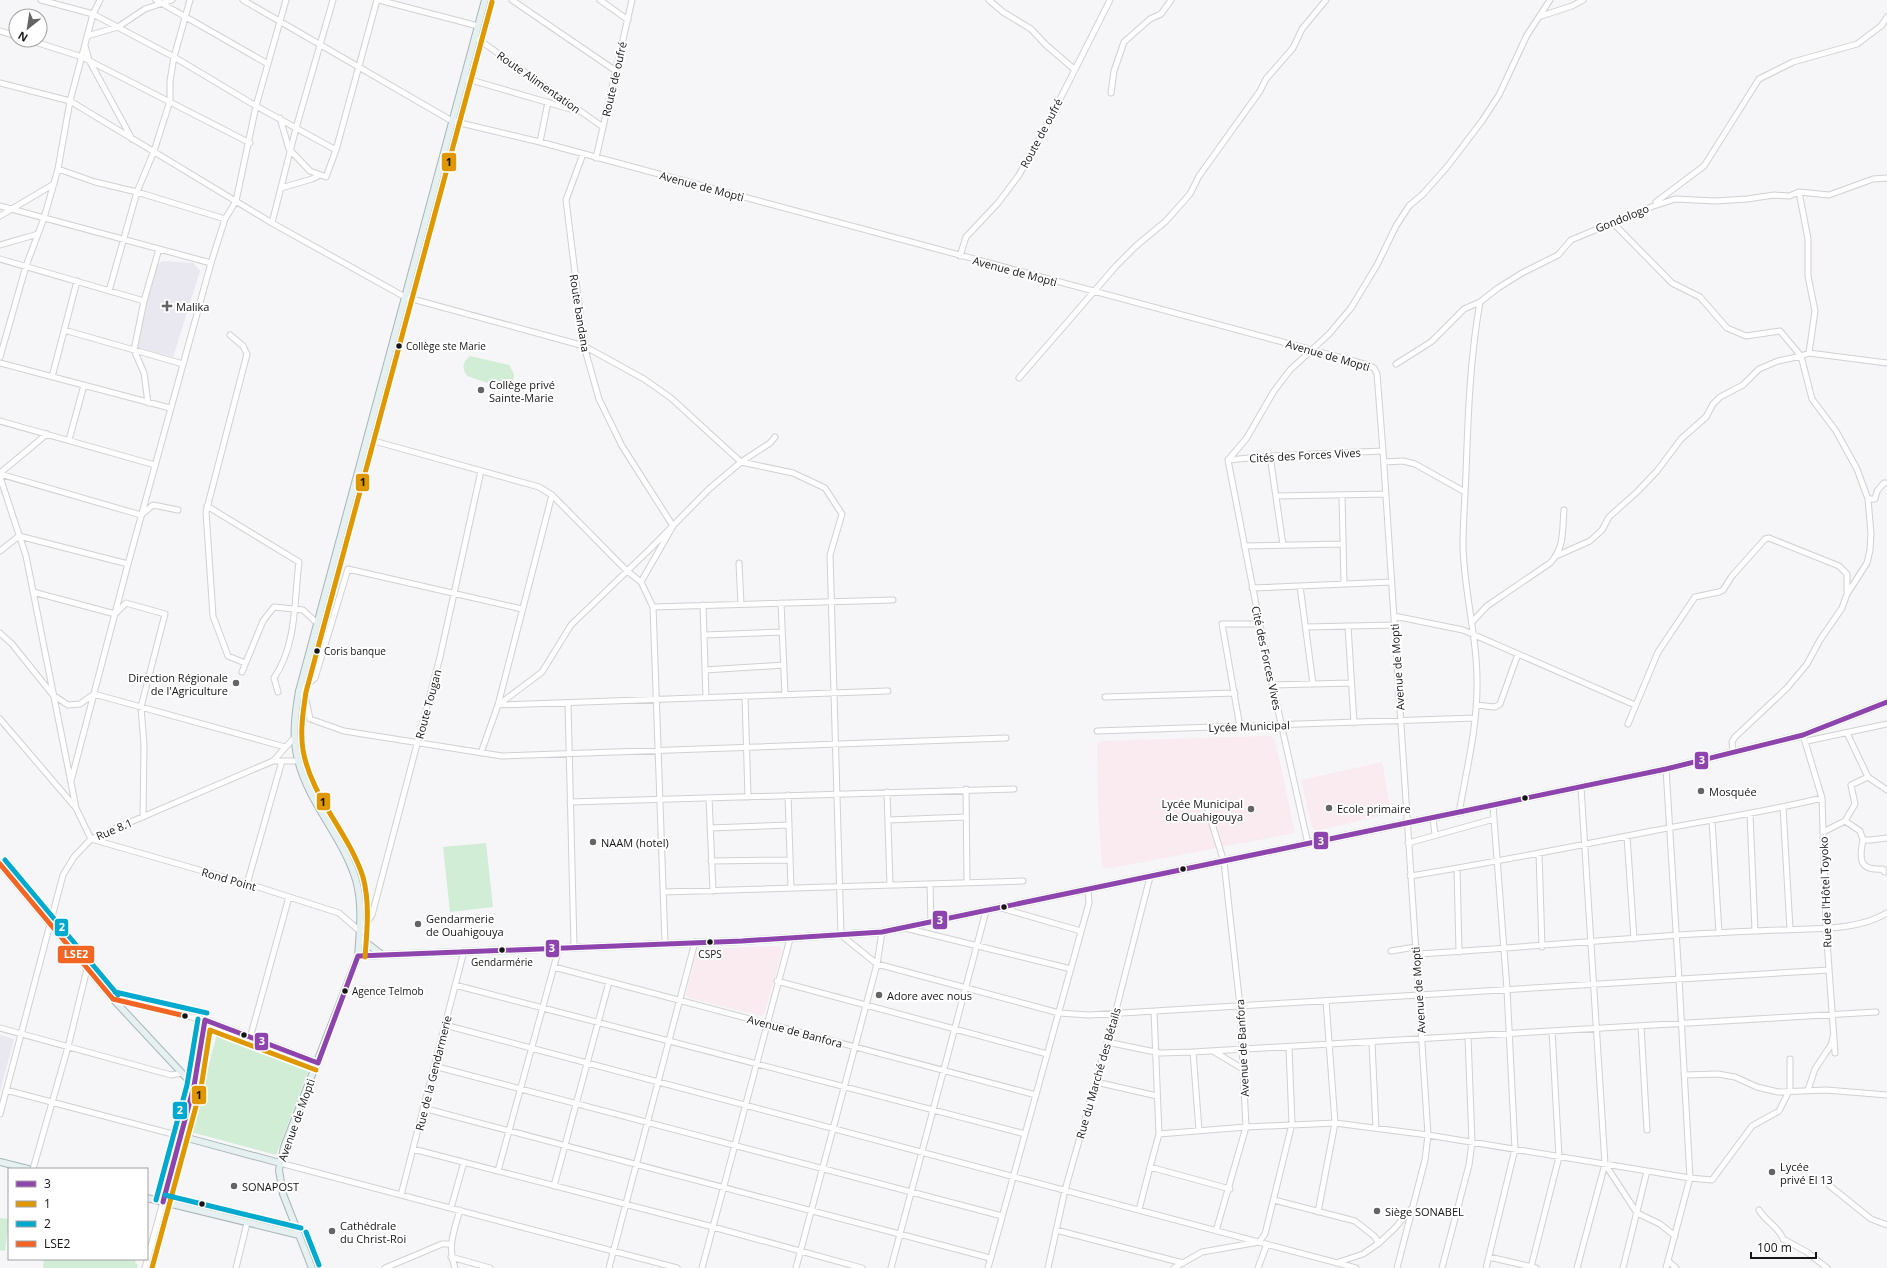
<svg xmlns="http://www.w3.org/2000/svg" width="1887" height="1268" font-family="'Open Sans',sans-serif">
<rect width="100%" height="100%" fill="#f6f5f8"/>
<path fill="#e9e7ef" d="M163 261 193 263 200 271 173 357 139 348 134 341 158 264Z
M0 1035 14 1039 0 1091Z"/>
<path fill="#faebf1" d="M1270 736 1275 739 1295 833 1106 869 1102 866 1098 807 1097 745 1101 741Z
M1382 762 1391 811 1389 814 1316 831 1312 827 1301 780Z
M779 946 782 951 764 1014 761 1016 689 998 686 994 697 952 702 949Z"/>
<path fill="#d1edd5" d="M470 356 509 365 514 374 513 381 502 388 467 376C462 368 462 362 470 356Z
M486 843 493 907 450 912 443 847Z
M218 1030 311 1064 276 1155 191 1132Z
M0 1218 9 1219 5 1251 0 1250Z
M44 1259H136L135 1263 138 1265 137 1268H43Z"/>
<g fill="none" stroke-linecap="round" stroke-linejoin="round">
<defs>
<path id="minor" d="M41 0 93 14 174 57 256 106 336 150
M156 0 268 64
M243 0 452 121 540 142 1368 365 1374 368 1377 374 1383 451 1428 1135 1425 1160 1397 1268
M379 0 478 26
M512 0 616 71
M600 0 628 20
M989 0 1003 12 1031 29 1046 45 1074 69
M1541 16 1572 6 1583 0
M0 31 16 36
M87 36 118 27 145 9 172 0
M475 37 603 127
M29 40 82 57 250 143
M85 46 89 60 132 139
M464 78 577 111
M0 83 70 101 272 223 405 297 584 346 644 379 671 398 741 462 793 473 825 488 842 514 830 555 841 935 877 964 1059 1013 1089 1015 1829 970
M1111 93 1114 71 1124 42 1150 19 1161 14 1171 0
M280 118 289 149 310 171 326 177 336 150 377 0
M540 142 548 102
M583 154 566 200 584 346 599 399 622 446 673 526 641 582 653 607 665 943
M596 158 632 0
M58 169 95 182 137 192 225 219
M281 188 312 179 318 176
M1799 192 1808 239V276L1815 311 1809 353
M1656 202 1704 166 1759 79 1793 62 1857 44 1881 26 1887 17
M0 206 211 263
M0 216 54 184
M272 223 296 128 333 0
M1613 223 1672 283 1700 297 1727 328 1746 336 1780 331 1801 356 1809 353 1887 363
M0 245 38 234
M960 256 966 237 998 203 1019 175 1048 123 1110 0
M0 259 144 301
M109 291 137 192 154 151 170 101V81L174 57 190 0
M64 330 183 364
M230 335 243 346 247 354 206 512 213 616 228 656 245 663
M0 357 26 266 44 218 58 169 70 101 93 14 100 0
M0 363 170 408
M1396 364 1431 342 1464 309 1480 302 1498 288 1522 273 1558 255 1571 240 1651 207 1675 199 1715 201 1747 199 1774 195 1789 196 1799 192 1829 195 1873 179 1887 178
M52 377 77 281
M1019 378 1116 266 1136 246 1166 221 1190 194 1199 176 1260 91 1266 79 1293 48 1302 29 1326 0
M148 403 144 373 134 350 144 301 159 249
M0 421 155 465
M775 437 770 443 741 462 709 489 651 548 571 625 542 672 498 705 888 691
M367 439 539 487 552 495 627 571 641 582
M69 440 84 385
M1270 456 1283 545
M1228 460 1246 439 1274 391 1290 370 1329 334 1351 308 1377 265 1396 226 1409 206 1423 194 1447 167 1482 121 1499 95 1527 35 1550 0
M1228 460 1266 656 1308 844
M1228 460 1270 456 1383 451
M1384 462 1403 461 1415 464 1465 492
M0 473 47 434
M0 474 141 515 153 505 178 510
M0 477 26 556 76 808 91 839 255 886 339 913 361 932 372 915 440 657 481 471
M1342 495 1344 584
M1276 496 1386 494
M1868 499H1875L1877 491 1884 483H1887
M207 506 299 562C294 601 297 644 274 678L278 692
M1244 546 1343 544
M0 551 19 536 128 564
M1556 556 1590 541 1602 530 1609 517 1638 491 1657 471 1681 439 1706 417 1713 404 1720 397 1743 385 1759 369 1778 361 1801 356 1812 399 1836 431 1857 469 1868 499 1871 534 1870 550 1867 563 1847 594 1842 608 1820 640 1807 664 1787 688 1735 737 1732 742 1733 753
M739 563 741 604
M1300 586 1313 684
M1252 588 1392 582
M33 592 115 614 126 603 165 614 141 707 144 745 143 817
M781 603 785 695
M703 605 706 698
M653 607 893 600
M522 609 348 569 315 678 299 691 306 700 310 719 344 731 502 756 1006 738
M1394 616 1463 630 1635 705
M1472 622 1487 606 1550 563C1565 548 1562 530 1564 510
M1348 626 1354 723
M1306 627 1394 625
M0 633 12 644 53 695 68 705 80 704 94 694 285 747
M704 635 782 632
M705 670 784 665
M242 672 263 621 274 607 303 610 317 623
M1272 685 1351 683
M745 696 748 797
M1105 697 1235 693
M568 703 574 947
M1476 705 1495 707 1500 704 1518 654
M0 719 76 808
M1628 724 1658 652 1695 597 1719 592 1723 590 1732 576 1765 539 1769 538 1839 566 1847 574V593
M1240 727 1222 624H1259
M1097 731 1475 718
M1847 733 1868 777 1887 790
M1803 735 1822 798 1826 927 1835 1053
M295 737 273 761H298
M1807 741 1887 724
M481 753 498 705 552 495
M1666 769 1679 979 1690 1178 1666 1268
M71 781 128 564 211 263 225 219 236 201 256 106 286 0
M966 789 967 882
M887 792 890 885
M788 795 791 888
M709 798 713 891
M570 802 1014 789
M1783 807 1790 929
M1208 811 1224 862 1240 1006 1246 1127 1216 1231
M1459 813C1466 772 1477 729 1477 687 1478 640 1464 593 1463 546 1463 522 1465 498 1466 473 1468 416 1470 358 1480 302
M1750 814 1755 931
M1433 819 1435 834
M888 820 966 817
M1712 821 1719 933
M1845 821 1855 804 1851 785 1868 777
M710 828 789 825
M1823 832 1845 821 1860 831 1863 840H1871L1887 838
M1627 836 1634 939
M1863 840C1859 859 1859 871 1883 869L1884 872
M1408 843 1494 819
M1539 853 1542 947
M711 861 790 860
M1457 868 1459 952
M1410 876C1491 863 1572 847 1652 831 1709 820 1766 812 1822 798
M247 884 282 761
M930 884 931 922
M663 892 1023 881
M1001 908 1081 931
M905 928 1071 969
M1391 951 1415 947
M1416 954C1503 949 1591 941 1678 935 1712 933 1747 931 1781 930 1815 928 1857 931 1887 913
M554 967 1036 1095
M777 981 1047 1054
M455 985 1025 1134
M113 999 205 1020
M445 1025 1356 1268
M1641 1026 1647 1130
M0 1028 171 1075 182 1073
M250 1038 289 897
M1107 1042 1160 1053 1193 1052 1876 1012
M1372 1043 1376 1128
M1213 1051 1243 1069
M1193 1052 1199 1130
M434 1066 1002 1216
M1684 1075 1718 1074 1735 1077 1757 1087 1778 1092 1826 1090 1887 1095
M1096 1082 1157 1096
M6 1090 180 1136
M1808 1090 1815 1069 1831 1045 1833 1037
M423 1108 990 1258
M0 1114 63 875 74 857 91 839 273 761
M1159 1134 1246 1127 1335 1123 1428 1135 1690 1178 1712 1180 1752 1126 1779 1111 1790 1089V1059
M413 1149 713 1227 862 1268
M280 1163 677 1268
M1605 1164 1637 1213 1660 1224 1675 1236
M1150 1167 1159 1134 1154 1011
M33 1169 68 1047 87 969
M498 1171 559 948
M554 1186 609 982
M1830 1186 1871 1219 1887 1225
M401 1195 464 951
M1274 1200 1355 1221 1374 1236 1379 1243 1363 1254 1339 1262
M451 1208 464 1162
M1139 1210 1150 1167 1230 1189
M1759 1210C1765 1221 1780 1228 1783 1239L1807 1252 1827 1268
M1318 1212 1335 1123 1326 1001
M1056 1230 1183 1263
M1379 1243 1395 1228 1411 1209
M451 1257 490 1268
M1489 1257 1536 1268
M1668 1261 1676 1268
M1531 1267 1559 1157 1552 1031
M145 1268 163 1202
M236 1268 247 1223
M385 1268 442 1244H450
M455 1268C447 1247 454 1231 460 1210
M609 1268 695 942
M702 1268 790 939
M796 1268 877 964 882 932
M891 1268 986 911
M988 1268 1089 903 1088 890
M1048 1268 1065 1190 1115 1014 1150 877
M1174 1268 1202 1252 1259 1242 1265 1234 1292 1124 1289 1048
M1258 1268 1267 1244
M1442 1268 1469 1165 1472 1142 1468 1037
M1486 1268 1515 1149 1507 989 1493 806
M1577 1268 1605 1164 1581 787
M1623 1268 1647 1171"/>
<path id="major" d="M0 864 113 999 194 1086
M360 938 381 954
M358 956 742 941 882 932 1666 769 1803 735 1887 702
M180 1136 280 1163
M0 1162 28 1169
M147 1198 299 1235
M163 1202 194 1086 205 1020 318 1063
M312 1268 283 1194 279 1170 284 1147 358 956C360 930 363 905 356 880 343 837 309 804 298 760 292 737 295 715 299 691L485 0"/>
</defs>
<use href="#minor" stroke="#d1d0d2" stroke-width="7"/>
<use href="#major" stroke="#a6b6b8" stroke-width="8"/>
<use href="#minor" stroke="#fefefe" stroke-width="5"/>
<use href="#major" stroke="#e7f0f0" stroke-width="6"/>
<defs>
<path id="bus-1" d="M358 956 742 941 882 932 1666 769 1803 735 1887 702
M205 1020 318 1063
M318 1063 358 956
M163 1202 194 1086 205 1020"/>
<path id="bus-2" d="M365 957C367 931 370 903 363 877 349 833 311 797 303 750 300 731 303 712 306 692L492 2
M152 1268 201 1088 210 1030 316 1070"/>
<path id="bus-3" d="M5 860 118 995
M115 992 207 1013
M165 1195 301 1228
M156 1200 187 1085 198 1019
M306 1232 319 1265"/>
<path id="bus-4" d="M0 864 113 999
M113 999 185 1016"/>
</defs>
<use href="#bus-1" stroke="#fff" stroke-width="8"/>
<use href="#bus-2" stroke="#fff" stroke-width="8"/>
<use href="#bus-3" stroke="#fff" stroke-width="8"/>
<use href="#bus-4" stroke="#fff" stroke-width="8"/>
<use href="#bus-1" stroke="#8e44ad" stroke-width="5"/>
<use href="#bus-2" stroke="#e09802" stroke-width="5"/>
<use href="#bus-3" stroke="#00a9ce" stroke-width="5"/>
<use href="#bus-4" stroke="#f26522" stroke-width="5"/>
</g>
<g fill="#646366" stroke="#fff" stroke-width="1.5">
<path d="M165 300h4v4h4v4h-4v4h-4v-4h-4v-4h4z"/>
<circle cx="481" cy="390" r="4"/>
<circle cx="236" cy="683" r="4"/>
<circle cx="1701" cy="791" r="4"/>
<circle cx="1329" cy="808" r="4"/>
<circle cx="1251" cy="809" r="4"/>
<circle cx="593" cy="842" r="4"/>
<circle cx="418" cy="924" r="4"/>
<circle cx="879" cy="995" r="4"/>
<circle cx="1772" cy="1172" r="4"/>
<circle cx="234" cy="1186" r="4"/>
<circle cx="1377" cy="1211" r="4"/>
<circle cx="332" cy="1231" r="4"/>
</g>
<g fill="#161517" stroke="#fff" stroke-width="1.5">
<circle cx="399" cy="346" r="3.5"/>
<circle cx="317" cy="651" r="3.5"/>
<circle cx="1525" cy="798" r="3.5"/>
<circle cx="1183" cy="869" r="3.5"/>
<circle cx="1004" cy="907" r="3.5"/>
<circle cx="710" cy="942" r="3.5"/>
<circle cx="502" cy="950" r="3.5"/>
<circle cx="345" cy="991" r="3.5"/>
<circle cx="185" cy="1016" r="3.5"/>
<circle cx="244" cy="1035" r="3.5"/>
<circle cx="202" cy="1204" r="3.5"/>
</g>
<g text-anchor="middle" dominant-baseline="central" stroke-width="4" stroke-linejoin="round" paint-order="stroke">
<g font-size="10" fill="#161517" stroke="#fff" text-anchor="start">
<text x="406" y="346">Collège ste Marie</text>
<text x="324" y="651">Coris banque</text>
<text x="710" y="954" text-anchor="middle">CSPS</text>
<text x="502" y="962" text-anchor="middle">Gendarmérie</text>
<text x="352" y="991">Agence Telmob</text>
</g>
<g font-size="11" fill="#161517" stroke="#fff">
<text transform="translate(614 79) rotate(-77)">Route de oufré</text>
<text transform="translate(539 82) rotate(35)">Route Alimentation</text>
<text transform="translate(1041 133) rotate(-62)">Route de oufré</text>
<text transform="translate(702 186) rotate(15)">Avenue de Mopti</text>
<text transform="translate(1622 218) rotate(-22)">Gondologo</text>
<text transform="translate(1015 271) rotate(15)">Avenue de Mopti</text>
<text transform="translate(580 313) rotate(81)">Route bandana</text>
<text transform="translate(1328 355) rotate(16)">Avenue de Mopti</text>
<text transform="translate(1305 455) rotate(-3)">Cités des Forces Vives</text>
<text transform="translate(1267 658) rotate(78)">Cité des Forces Vives</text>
<text transform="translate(1397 667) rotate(-94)">Avenue de Mopti</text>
<text transform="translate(428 704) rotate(-75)">Route Tougan</text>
<text transform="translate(1249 726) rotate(-2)">Lycée Municipal</text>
<text transform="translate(114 829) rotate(-23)">Rue 8.1</text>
<text transform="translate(229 879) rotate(16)">Rond Point</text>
<text transform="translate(1825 892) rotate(-92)">Rue de l'Hôtel Toyoko</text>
<text transform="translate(1418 990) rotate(-94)">Avenue de Mopti</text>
<text transform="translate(795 1031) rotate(15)">Avenue de Banfora</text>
<text transform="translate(1242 1048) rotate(-93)">Avenue de Banfora</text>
<text transform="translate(433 1073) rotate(-76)">Rue de la Gendarmerie</text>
<text transform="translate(1098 1073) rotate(-74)">Rue du Marché des Bétails</text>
<text transform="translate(296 1120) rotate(-70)">Avenue de Mopti</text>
</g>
<g font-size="11" fill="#161517" stroke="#fff" text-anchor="start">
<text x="176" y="306">Malika</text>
<text x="489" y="384">Collège privé<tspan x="489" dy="13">Sainte-Marie</tspan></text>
<text x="228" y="677" text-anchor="end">Direction Régionale<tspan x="228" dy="13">de l'Agriculture</tspan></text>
<text x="1709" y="791">Mosquée</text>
<text x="1243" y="803" text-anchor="end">Lycée Municipal<tspan x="1243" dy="13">de Ouahigouya</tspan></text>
<text x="1337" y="808">Ecole primaire</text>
<text x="601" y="842">NAAM (hotel)</text>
<text x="426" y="918">Gendarmerie<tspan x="426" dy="13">de Ouahigouya</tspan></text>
<text x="887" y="995">Adore avec nous</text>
<text x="1780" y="1166">Lycée<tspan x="1780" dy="13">privé El 13</tspan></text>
<text x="242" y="1186">SONAPOST</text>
<text x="1385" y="1211">Siège SONABEL</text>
<text x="340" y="1225">Cathédrale<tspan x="340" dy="13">du Christ-Roi</tspan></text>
</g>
</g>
<g stroke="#fff" stroke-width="1.5">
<rect x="441" y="152" width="16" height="20" rx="4" fill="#e09802"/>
<rect x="355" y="473" width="15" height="19" rx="4" fill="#e09802"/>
<rect x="1694" y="751" width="15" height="19" rx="4" fill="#8e44ad"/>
<rect x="316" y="792" width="15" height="19" rx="4" fill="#e09802"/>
<rect x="1313" y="831" width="16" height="19" rx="4" fill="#8e44ad"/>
<rect x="932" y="910" width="16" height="20" rx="4" fill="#8e44ad"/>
<rect x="54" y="918" width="15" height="19" rx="4" fill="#00a9ce"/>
<rect x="545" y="939" width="15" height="19" rx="4" fill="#8e44ad"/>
<rect x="57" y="945" width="38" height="19" rx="4" fill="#f26522"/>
<rect x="254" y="1032" width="15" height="19" rx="4" fill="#8e44ad"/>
<rect x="191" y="1085" width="16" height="20" rx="4" fill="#e09802"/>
<rect x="172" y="1101" width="16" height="19" rx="4" fill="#00a9ce"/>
</g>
<g font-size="11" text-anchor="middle" font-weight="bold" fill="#fff">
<text x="1702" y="764">3</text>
<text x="1321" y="845">3</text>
<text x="940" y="924">3</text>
<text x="62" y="931">2</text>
<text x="552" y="952">3</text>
<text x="76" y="958">LSE2</text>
<text x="262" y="1045">3</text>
<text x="180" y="1114">2</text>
</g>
<g font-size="11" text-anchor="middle" font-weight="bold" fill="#111">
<text x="449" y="166">1</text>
<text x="363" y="486">1</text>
<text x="323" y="806">1</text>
<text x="199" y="1099">1</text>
</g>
<rect x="8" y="1168" width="140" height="92" fill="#ffffff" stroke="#a2a1a2"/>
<rect x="16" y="1181" width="20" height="6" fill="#8e44ad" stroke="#a2a1a2"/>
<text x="44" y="1188" font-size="12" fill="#161517">3</text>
<rect x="16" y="1201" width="20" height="6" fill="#e09802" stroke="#a2a1a2"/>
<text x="44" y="1208" font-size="12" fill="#161517">1</text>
<rect x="16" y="1221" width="20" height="6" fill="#00a9ce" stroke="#a2a1a2"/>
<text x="44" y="1228" font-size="12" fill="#161517">2</text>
<rect x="16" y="1241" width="20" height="6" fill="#f26522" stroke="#a2a1a2"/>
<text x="44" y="1248" font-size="12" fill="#161517">LSE2</text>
<g transform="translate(28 28) rotate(210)"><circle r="19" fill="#ffffff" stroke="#a2a1a2"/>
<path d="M0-3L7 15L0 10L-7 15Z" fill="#646366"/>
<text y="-6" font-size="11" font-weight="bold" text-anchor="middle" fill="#161517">N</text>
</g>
<path d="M1751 1252v6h65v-6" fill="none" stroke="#161517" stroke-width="2"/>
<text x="1757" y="1252" font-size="12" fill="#161517" stroke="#ffffff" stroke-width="3" paint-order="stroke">100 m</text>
</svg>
